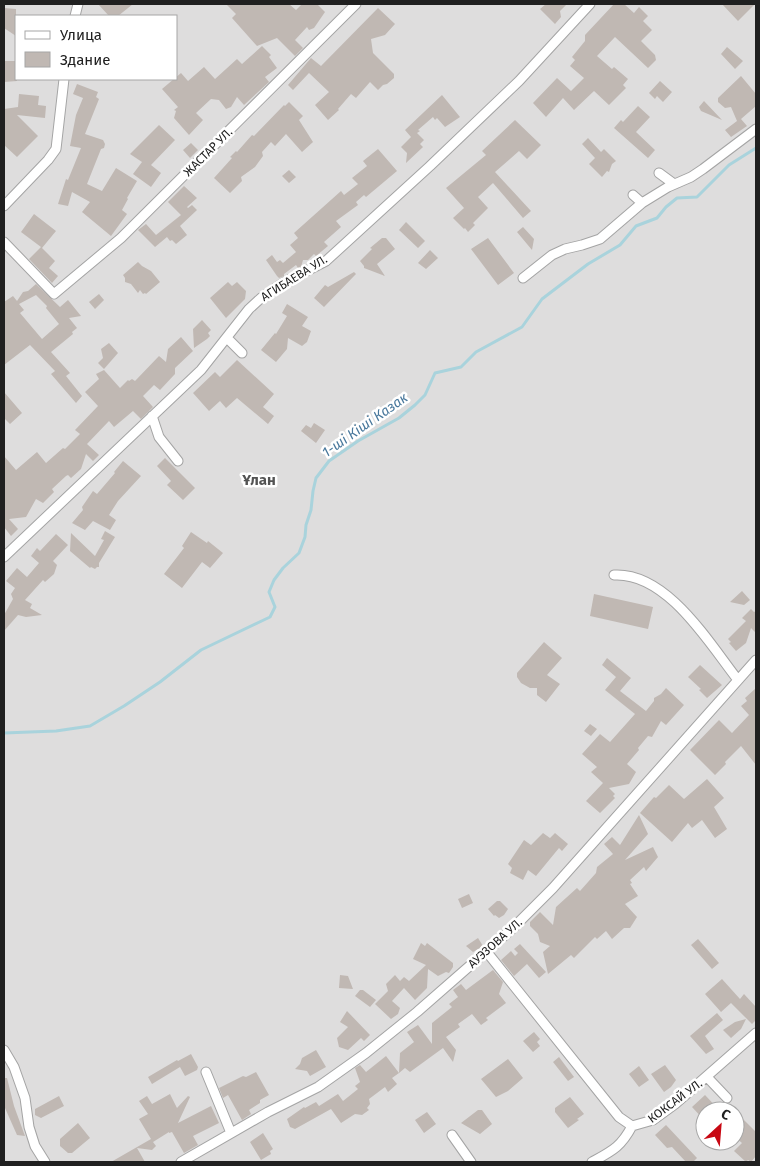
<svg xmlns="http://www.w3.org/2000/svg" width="760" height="1166" font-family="'Fira Sans',sans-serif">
<rect width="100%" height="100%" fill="#f0ece6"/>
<path fill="#dedddd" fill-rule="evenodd" d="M4 4H756V1162H4ZM16 16H176V79H16ZM705 1111H735V1141H705Z"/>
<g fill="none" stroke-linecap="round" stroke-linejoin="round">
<path stroke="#a9d3dc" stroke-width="3" d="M4 733 56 731 90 726 124 706 160 682 201 650 270 617 275 607 269 592 274 580 283 568 299 553 305 537 306 525 311 510 313 491 316 478 329 461 358 441 399 418 415 405 425 395 435 373 461 367 476 352 522 327 542 299 588 264 620 245 636 226 657 218 666 207 677 198 697 197 729 165 756 148"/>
</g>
<path fill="#c0b8b3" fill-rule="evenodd" d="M98 4H133L118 16H109Z
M226 4H289L296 10 302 4H317L325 12 314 28 309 30 307 27 295 40 303 48 295 56 277 38 257 46 232 18 236 14Z
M546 4H567L560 11 561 17 555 24 540 9Z
M614 4H624L634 13 639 7 648 16 643 21 652 30 641 41 655 55 656 60 648 68 615 37 597 56 612 69 614 67 628 79 623 85 626 88 609 105 594 91 574 110 563 98 546 117 533 103 557 78 571 91 584 78 570 66 575 60 572 57 585 41V35Z
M722 4H755L738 21Z
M4 8 16 9V36L4 28Z
M378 8 395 24 385 35 371 39 373 53 394 74V78L387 84 383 85 378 90 370 82 356 98 351 94 338 109 339 110 328 120 315 105 329 92 309 73 293 90 288 85 311 58 321 66Z
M262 46 271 55 269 57 277 68 265 77 269 82 244 105 237 97 231 107 226 109 219 100 211 99 196 113 203 120 189 135 174 118 176 111 174 110 178 107 162 89 181 73 188 81 204 67 215 79 237 59 242 64Z
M727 47 743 61 735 69 721 54Z
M4 61H15L17 81 4 82Z
M741 76 756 94V106L741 119 747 126 731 137 725 130 737 121 731 107 725 108 718 102V98Z
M660 81 672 92 663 102 657 96 655 99 649 93Z
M77 84 98 92 96 97 99 99 85 134 103 140 105 144 104 148 101 149 87 184 102 191 116 168 137 181 127 198 128 199 122 210 127 214 111 236 82 212 90 202 72 192 68 206 58 204 66 179 68 180 81 148 70 146 76 115 83 98 73 94Z
M19 94 39 96 38 105 46 106 45 118 17 115 38 136 17 157 4 145V109L18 107Z
M442 95 460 117 445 127 437 118 435 120 433 117 418 130 420 131 417 133 424 140 420 144 423 147 406 163 407 153 401 147 411 137 405 130Z
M704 101 722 120 701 111 699 107Z
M289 102 303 116 299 120 313 142 302 152 286 134 275 146 271 142 262 152 263 156 255 167 241 177 242 181 230 193 214 178 232 158 230 157 236 151 237 152 252 135 254 136 284 105 285 106Z
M638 106 650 117 636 132 655 150 648 158 614 128 621 120 623 122Z
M515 120 541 145 527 159 519 151 495 172 531 211 523 218 493 183 478 197 488 208 473 223 475 225 468 232 465 228 464 229 453 218 464 208 446 188 486 155 482 151Z
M159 125 175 140 151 165 161 173 151 187 133 174 142 162 130 154Z
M588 138 601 152 604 149 616 161 612 164 609 172 607 171 602 177 589 164 595 158 582 144Z
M191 143 198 150 190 158 183 150Z
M378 149 397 171 366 197 364 195 356 202 358 205 336 221 341 227 324 242 328 246 316 256 314 254 308 260H303L301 267 298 268 296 265 284 274V276L279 278 277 276 266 260 272 255 277 262 280 260 283 263 296 252 290 245 298 238 294 233 341 191 344 195 358 184 352 178 367 166 363 161Z
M289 170 296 177 289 183 282 176Z
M184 186 197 198 187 207 188 208 192 205 197 210 180 226 187 235 176 244 172 240 170 241 167 237 155 247 138 230 146 224 156 235 181 215 168 202Z
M34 214 56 231 42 248 55 261 49 268 58 276 52 283 29 259 41 247 21 232Z
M406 222 425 241 418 248 399 230Z
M523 227 534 239 532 250 517 232Z
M382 238H386L395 249 377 264 385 276 364 268V266L360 261 372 249 370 248Z
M488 238 514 273 498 285 471 249Z
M430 250 438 258 426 269 418 263Z
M138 262 142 266 151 271 160 282 146 294 145 293 143 294 140 290 138 293 131 284 125 282V278L123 275Z
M354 272 356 274 324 307 314 298 325 285 328 287Z
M228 282 232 286 237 282 246 291 245 299 226 318 210 298Z
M36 284 60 307 68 300 81 316 69 318 77 328 72 332 73 334 51 352 70 373 66 376 82 396 76 403 51 374 55 371 30 345 4 365V302L13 296 17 301 23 292 28 291ZM36 295 47 306 46 308 59 324 42 339 20 313 24 310 19 304Z
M99 294 104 300 95 309 89 302Z
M287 304 308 317 302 326 311 331 307 342 302 346 288 338 287 349 276 362 261 350 275 333 276 334 287 316 282 313Z
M202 320 211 330 208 333 210 336 207 339 194 348 193 329Z
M181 337 193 351 175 368V374L160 390 154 385 143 396 153 407 141 419 133 411 114 427 109 421 87 444 99 455 93 461 86 454 81 469 71 478 68 475 66 476 52 489 54 492 43 503 36 499 26 517 9 519 18 529 11 536 4 527V456L16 470 37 452 46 463 63 448 65 449 80 434 75 430 98 406 85 392 99 379 96 374 104 370 120 388 128 380 129 381 132 379 135 381 159 356 166 362 168 349Z
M109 343 118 353 104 369 98 363 103 358 101 349Z
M237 360 274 394 263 407 274 416 268 424 237 398 226 408 220 401 209 411 193 393 215 372 220 377Z
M4 392 22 413 10 424 4 418Z
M314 423 325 430 316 443 301 431 306 425 311 428Z
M165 458 195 488 183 500 167 485 171 481 157 466Z
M123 461 141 476 118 501 109 515 116 520 110 530 93 521 85 530 72 523 83 510 82 507 93 491 97 494 115 473 114 472Z
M105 531 115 537 99 563V567H97L95 569 91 567 90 568 70 551 71 533 95 556 104 540 101 539Z
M191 532 207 543 208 541 223 553 210 568 202 562 182 588 164 574 184 548 182 546Z
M56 534 68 545 53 561 57 565 54 574 45 582 43 580 25 600 32 604 30 608 42 615 26 617 18 615 4 631V615L13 599 11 594 15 588 6 581 17 568 27 577 39 563 31 556 37 548 40 551Z
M742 591 750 600 744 605 730 602Z
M594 594 653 607 648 629 590 616Z
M751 609 754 612 756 611V633L751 628 746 643 736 651 729 643 731 642 728 639 746 621 742 618Z
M544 642 562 658 547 675 560 684 546 702 537 695V688H530L521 683 517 677V673Z
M607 658 631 678 620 691 646 711 654 701V698L661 694 666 688 684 705 666 725 661 721 652 737 648 736 638 748 639 750 627 764 636 772 629 784 609 788 615 794 613 796 615 798 600 813 586 801 603 783 591 772 597 767 582 754 600 734 610 742 635 714 605 690 616 677 602 665Z
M700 665 722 685 707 698 699 690 701 689 688 677Z
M756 688V765L741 746 725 762 726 764 715 775 690 750 719 720 732 733 749 715 741 706 747 701 745 698Z
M590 724 597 729 591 736 584 731Z
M707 779 724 798 714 807 727 829 715 838 702 820 692 828 688 823 672 842 640 813 654 797 656 798 669 785 684 799Z
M639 815 648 834 625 860 653 847 658 857 646 871 644 867 630 880 632 883 630 884 638 896 625 904 637 917 630 928H624L612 939 606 931 597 939 595 937 574 958 571 955 548 974 543 952 550 946 540 942 538 934 530 926V922L540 912 553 925 556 907 577 888 580 891 596 873 597 867 613 854 604 844 612 837 620 845Z
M543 833 550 838 555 833 568 844 562 851 559 848 536 876 528 870 523 880 510 873 512 868 508 864 524 840 531 845Z
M469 894 473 903 462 908 458 899Z
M497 901H500L508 909 504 915 499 918 495 915 494 916 488 909Z
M478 938 483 946 473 952 466 946Z
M698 939 719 963 712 969 691 945Z
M421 943 425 946 427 943 453 963V967L449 973 446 972 438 976 428 969 427 988 415 1000 404 988 392 1001 400 1008 398 1014 391 1019 375 1004 388 991 386 984 395 975 400 981 404 977 409 981 426 965 413 959Z
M520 944 546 972 539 978 527 964 514 976 501 960 511 951 515 956 518 953 514 949Z
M493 970 503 982 499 994 506 1003 486 1018 488 1020 481 1025 472 1014 458 1024 460 1027 446 1037 456 1050 453 1062 443 1048 410 1072 405 1068 399 1073 400 1053 414 1042 407 1032 418 1025 432 1044V1023L452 1007 449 1004 458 997 453 990 461 984 466 990Z
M340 975 348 976 353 989 339 988Z
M722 979 740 999 744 994 756 1007V1020L752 1024 731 1003 721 1012 705 994Z
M360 990H363L376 1000 370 1007 355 996Z
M347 1011 370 1035 364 1041 361 1038 348 1050 339 1047 337 1038 348 1027 340 1022Z
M717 1013 723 1020 705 1036 714 1049 706 1054 690 1036Z
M746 1019 741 1029 731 1038 723 1030 735 1022Z
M534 1032 540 1039 537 1042 540 1046 533 1052 523 1041Z
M316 1050 326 1067 310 1076 307 1071 295 1069 300 1064 302 1058Z
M191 1054 198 1067 197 1070 185 1076 180 1067 152 1084 148 1077 177 1060 178 1061Z
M386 1056 399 1073 392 1078 397 1084 388 1092 385 1087 369 1099 370 1104 367 1108 369 1110 362 1115 355 1114 341 1123 331 1109 295 1129 290 1127 287 1119 304 1107 305 1108 316 1102 319 1106 338 1094 343 1101 358 1089 355 1086 360 1082 355 1068 360 1065 366 1072Z
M559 1057 574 1077 568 1081 553 1062Z
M508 1059 523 1078 508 1091 496 1097 481 1079Z
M665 1065 676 1080 671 1087 664 1092 651 1074Z
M639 1066 649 1080 639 1087 629 1074Z
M256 1072 269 1095 260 1100V1103L249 1110 251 1114 242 1120 228 1095 223 1098 219 1088 243 1076 246 1077Z
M4 1078H7L14 1106 25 1136 17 1135 5 1108H4Z
M170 1094 177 1108 188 1096 190 1097 178 1123 211 1106 219 1123 193 1136 198 1145 184 1153 172 1132 169 1133V1132L153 1142 156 1146 152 1150 137 1148 145 1162H111L151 1139 139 1119 148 1114 139 1101 147 1096 152 1104Z
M705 1095 720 1111H705V1121L692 1107Z
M59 1096 64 1106 41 1118 35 1115V1109Z
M570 1097 584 1114 577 1119 579 1120 568 1128 555 1112V1108Z
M478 1110H482L492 1124 480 1134 461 1123Z
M427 1112 436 1124 424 1133 415 1120Z
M742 1118 755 1131 756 1156 751 1162 748 1160 746 1162 734 1151 742 1143 735 1137V1125Z
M78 1123 90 1138 72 1153H68L60 1146V1139Z
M666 1125 697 1158 693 1162H686L672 1147 667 1148 655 1135Z
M263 1133 273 1149 270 1151 271 1154 261 1160 250 1142Z"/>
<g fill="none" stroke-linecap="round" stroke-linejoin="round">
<defs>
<path id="minor" d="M75 16 78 4
M659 173 674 184
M633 195 642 203
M4 206 48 160 56 149 64 79
M4 242 54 294 121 238 356 4
M523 278 552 255 565 249 582 245 600 239 642 203 668 187 691 177 703 169 756 129
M227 338 242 353
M152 416 159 437 178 461
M4 557 201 370 249 309 261 298 283 283 326 261 430 166 519 81 590 4
M614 575C667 572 709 643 738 680
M486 951 619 1117 632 1126
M4 1050 14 1067 25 1098 29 1127 35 1146 45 1162
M206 1072 231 1133
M707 1077 727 1098
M632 1126 653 1120 675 1104 756 1033
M452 1135 471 1162
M181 1162 268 1112 318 1087 366 1053 417 1012 513 928 553 888 756 660
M592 1162C612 1151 621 1147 632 1126"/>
</defs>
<use href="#minor" stroke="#a4a4a4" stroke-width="11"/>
<use href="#minor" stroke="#fff" stroke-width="9"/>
</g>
<g text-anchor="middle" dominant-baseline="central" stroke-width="5" stroke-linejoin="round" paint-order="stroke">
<g font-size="12" fill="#202020" stroke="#fff">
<text transform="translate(208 152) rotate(-45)">ЖАСТАР УЛ.</text>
<text transform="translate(294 278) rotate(-32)">АГИБАЕВА УЛ.</text>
<text transform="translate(495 943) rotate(-42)">АУЭЗОВА УЛ.</text>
<text transform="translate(675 1101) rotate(-37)">КОКСАЙ УЛ.</text>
</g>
<g font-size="14" font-style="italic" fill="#49789c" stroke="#fff">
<text transform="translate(365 425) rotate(-35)">1-ші Кіші Казак</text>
</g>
<g font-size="15" font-weight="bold" fill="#535353" stroke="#fff">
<text x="259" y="480">Ұлан</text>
</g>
</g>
<rect width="760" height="1166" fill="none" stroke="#202020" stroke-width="10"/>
<rect x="15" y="15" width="162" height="65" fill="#ffffff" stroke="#a6a6a6"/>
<rect x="25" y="31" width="25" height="8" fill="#ffffff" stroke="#a6a6a6"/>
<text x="60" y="40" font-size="15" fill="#202020">Улица</text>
<rect x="25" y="52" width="25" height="15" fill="#c0b8b3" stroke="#a6a6a6"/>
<text x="60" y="65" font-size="15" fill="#202020">Здание</text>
<g transform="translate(720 1126) rotate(26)"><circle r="24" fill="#ffffff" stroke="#a6a6a6"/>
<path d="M0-4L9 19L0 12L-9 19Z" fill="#c80813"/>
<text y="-8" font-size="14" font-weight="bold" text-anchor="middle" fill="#202020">С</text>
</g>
</svg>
